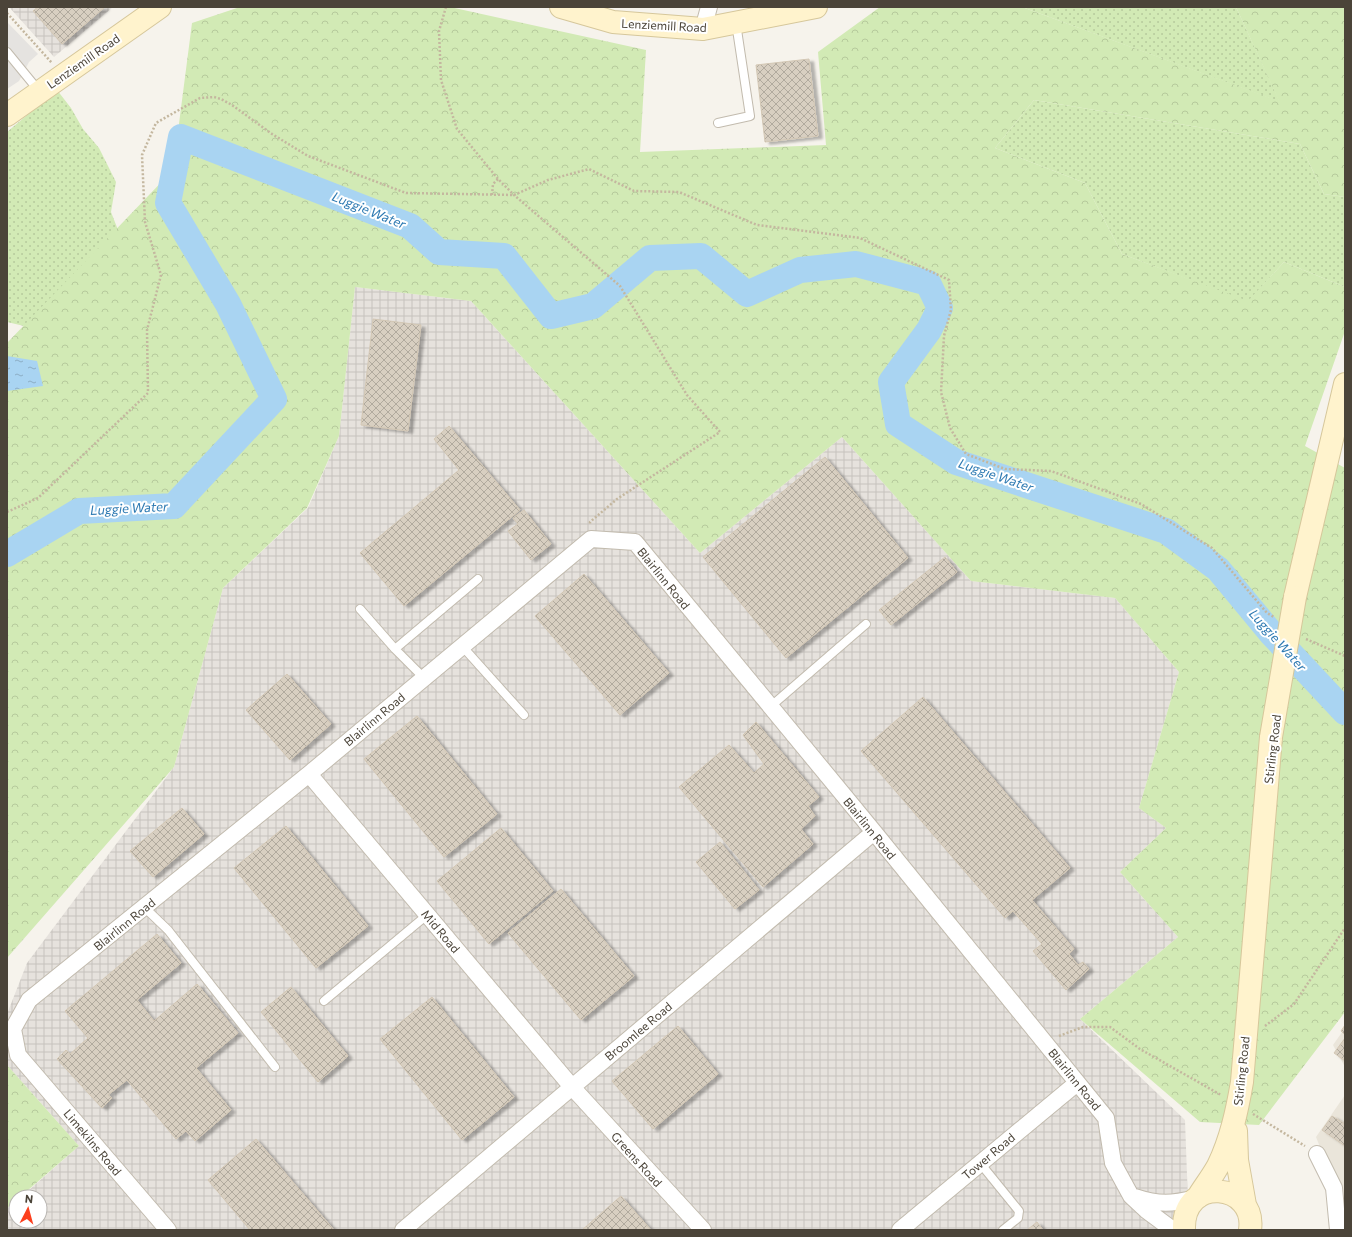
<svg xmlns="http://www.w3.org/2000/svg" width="1352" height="1237" font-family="Commissioner,sans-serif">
<defs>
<pattern id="industrial-grid" width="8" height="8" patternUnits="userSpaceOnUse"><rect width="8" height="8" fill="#e6e2dd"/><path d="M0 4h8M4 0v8" fill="none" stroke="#c7c3be"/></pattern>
<pattern id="grass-dots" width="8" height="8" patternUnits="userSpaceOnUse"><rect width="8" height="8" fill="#d2eab5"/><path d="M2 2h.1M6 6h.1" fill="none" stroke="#b6ca9c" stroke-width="1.8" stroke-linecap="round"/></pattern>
<pattern id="forest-crowns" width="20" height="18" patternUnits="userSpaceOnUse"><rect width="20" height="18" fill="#d2eab5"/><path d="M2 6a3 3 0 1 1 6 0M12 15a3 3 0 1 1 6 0" fill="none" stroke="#b6ca9c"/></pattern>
<pattern id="water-ripples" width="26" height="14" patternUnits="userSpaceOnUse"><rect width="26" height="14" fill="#a9d4f2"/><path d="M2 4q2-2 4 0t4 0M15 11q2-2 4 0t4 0" fill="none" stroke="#8caec5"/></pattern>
<pattern id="building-cross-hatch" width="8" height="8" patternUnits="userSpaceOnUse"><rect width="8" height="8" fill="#d8cfc1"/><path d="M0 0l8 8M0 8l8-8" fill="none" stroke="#b1aa9e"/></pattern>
<filter id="shadow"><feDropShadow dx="4.5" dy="2.5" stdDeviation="1" flood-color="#0004"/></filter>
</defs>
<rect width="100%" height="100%" fill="#f6f3ec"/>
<path fill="#eae5da" d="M1345 1028V1067L1333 1045Z
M1345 1095V1209L1316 1137Z"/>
<path fill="url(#industrial-grid)" d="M9 7H113L54 57Z
M355 287 471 301 700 553 842 437 971 581 1115 598 1179 672 1139 808 1166 828 1120 872 1178 937 1080 1019 1185 1120 1189 1230H7V1209L16 1201V1221H40V1197H21L79 1146 7 1065V1014L27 963 174 767 223 588 308 508 339 436Z"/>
<path fill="url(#grass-dots)" d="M1022 7H1236L1280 102Z
M57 90 71 108 83 129 99 148 116 182 111 212 127 253 58 334 7 322V132Z
M1034 100 1300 144 1324 194 1345 197V287L1284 262 1248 302 1122 254 1085 183 995 148Z"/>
<path fill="url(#forest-crowns)" d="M240 7H450L646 50 640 152 826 145 818 52 880 7H1022L1279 101 1236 7H1345V197L1324 194 1300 144 1034 100 995 148 1085 183 1122 254 1248 301 1284 262 1345 287V331L1305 446 1345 468V1012L1259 1125 1200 1122 1080 1019 1178 937 1120 872 1166 828 1139 808 1179 672 1115 598 971 581 842 437 700 553 471 301 355 287 339 436 307 508 223 588 174 767 7 958V343L173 170 192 23Z
M7 1065 79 1146 20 1197H16V1200L7 1208Z"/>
<path fill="#e5e3e0" d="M7 22 38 54 29 62 19 81 7 89Z"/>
<path fill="url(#water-ripples)" d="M7 356 37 361 43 386 7 391Z"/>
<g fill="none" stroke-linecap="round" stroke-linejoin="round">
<path stroke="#a9d4f2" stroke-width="26" d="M7 554 79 511 174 506 274 399 228 304 168 203 181 137 410 226 439 252 504 256 551 316 593 306 650 258 701 256 747 294 800 270 856 264 928 283 940 308 929 330 891 382 898 424 956 462 1166 531 1218 569 1271 633 1345 712"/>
</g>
<path fill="url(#building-cross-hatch)" stroke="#d3c7b4" filter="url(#shadow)" d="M38 7H105L62 44 33 11Z
M809 59 818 136 765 142 756 65Z
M373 319 421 325 408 431 361 425Z
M449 426 520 510 404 606 360 553 459 470 434 439Z
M825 457 908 558 786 658 703 557Z
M524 510 551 544 531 560 508 531 518 524 513 518Z
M945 557 957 572 891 625 879 610Z
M584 574 669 673 620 715 535 616Z
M287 674 331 724 290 760 246 710Z
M923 697 1070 868 1032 900 1074 949 1069 954 1078 965 1083 962 1089 969 1066 990 1033 951 1042 944 1013 911 1005 918 861 751Z
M417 716 497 814 444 857 364 759Z
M756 722 819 797 808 806 815 816 801 829 813 844 763 887 679 787 729 745 754 773 764 764 743 735Z
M182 808 204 834 153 877 130 851Z
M286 826 368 926 316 968 234 868Z
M501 828 553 891 489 944 437 881Z
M720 842 759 890 735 909 696 862Z
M561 889 634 976 581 1020 508 933Z
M157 934 181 963 137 1000 154 1021 197 984 238 1033 196 1068 231 1110 195 1141 186 1131 176 1139 127 1080 108 1095 112 1098 102 1108 57 1059 66 1050 70 1054 88 1038 65 1011Z
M291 987 348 1056 318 1082 261 1012Z
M432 997 514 1097 462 1140 380 1039Z
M1345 1025V1035L1341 1031Z
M678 1026 718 1074 653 1129 612 1081Z
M1345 1038V1061L1334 1053Z
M1332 1116 1345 1124V1146L1322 1130Z
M256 1139 334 1230H250L208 1180Z
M621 1196 651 1230H582Z
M1037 1222 1043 1230H1027Z"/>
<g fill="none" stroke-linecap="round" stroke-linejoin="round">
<defs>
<path id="service" d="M7 52 39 91
M718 123 750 116 736 23
M360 609 395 649 424 678
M462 646 524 715
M395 649 478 579
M770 707 866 624
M144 907 168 930 275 1067
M324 1001 427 915
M980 1163 1019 1211 1018 1218 1003 1230"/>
<path id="minor" d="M703 29 709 7
M309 774 572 1087 703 1230
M1317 1154 1334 1188 1338 1230
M1135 1197C1159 1205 1172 1204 1196 1198
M168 1230 18 1055 13 1029 29 1000 309 774 591 539 635 542 874 832 1106 1118 1113 1163 1131 1196 1146 1210 1173 1230
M403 1230 874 832
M900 1230 1077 1083"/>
<path id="secondary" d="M561 7 613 22 703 29 816 7
M7 115 160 7
M1295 597 1345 384
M1236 1131 1237 1160 1245 1205
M1198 1197C1204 1187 1212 1177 1218 1166 1231 1139 1237 1111 1242 1082L1271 737
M1184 1230C1182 1174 1257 1183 1250 1230"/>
</defs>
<use href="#service" stroke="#c2bbae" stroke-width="10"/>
<use href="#minor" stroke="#c2bbae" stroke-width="18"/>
<use href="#secondary" stroke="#d6c79b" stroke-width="24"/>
<path stroke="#c4b79f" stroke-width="2.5" stroke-dasharray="2 2" stroke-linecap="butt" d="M446 7 439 31 441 80 457 129 498 179 514 195 620 286 687 395 720 432 617 499 590 522V525
M7 13 52 63
M492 195 493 184 498 179
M7 512 38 498 148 393 147 330 161 275 145 222 142 155 156 123 200 98 214 97 221 99 232 105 272 134 308 156 406 193 514 195 548 180 589 169 634 191 679 192 757 225 860 238 949 280 951 310 944 336 941 392 950 428 966 454 1005 469 1051 471 1141 504 1212 548 1267 613 1274 617
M1306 639 1345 656
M1265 1026 1294 1004 1345 928
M1059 1036 1083 1027H1110L1140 1049 1221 1095
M1253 1114 1305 1146"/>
<use href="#service" stroke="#fff" stroke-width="8"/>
<use href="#minor" stroke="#fff" stroke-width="16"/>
<use href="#secondary" stroke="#fff3cd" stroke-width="22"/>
<defs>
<path id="secondary-bridge" d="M1271 737 1295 597"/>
</defs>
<use href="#secondary-bridge" stroke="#d6c79b" stroke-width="24" stroke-linecap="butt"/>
<use href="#secondary-bridge" stroke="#fff3cd" stroke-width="22"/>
</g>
<g text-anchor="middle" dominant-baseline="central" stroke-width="4" stroke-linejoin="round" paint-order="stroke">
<g font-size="12" fill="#4b4439" stroke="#fff">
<text transform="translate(664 25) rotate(3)">Lenziemill Road</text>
<text transform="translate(83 61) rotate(-35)">Lenziemill Road</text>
<text transform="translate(664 578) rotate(51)">Blairlinn Road</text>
<text transform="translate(374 719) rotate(-40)">Blairlinn Road</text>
<text transform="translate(1272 749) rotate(-83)">Stirling Road</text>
<text transform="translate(870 828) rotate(51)">Blairlinn Road</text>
<text transform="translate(124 924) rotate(-39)">Blairlinn Road</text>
<text transform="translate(441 931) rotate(50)">Mid Road</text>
<text transform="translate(638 1031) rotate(-40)">Broomlee Road</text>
<text transform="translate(1241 1071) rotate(-84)">Stirling Road</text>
<text transform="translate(1075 1079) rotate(51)">Blairlinn Road</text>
<text transform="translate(93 1142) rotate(50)">Limekilns Road</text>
<text transform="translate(988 1156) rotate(-40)">Tower Road</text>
<text transform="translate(637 1159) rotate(48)">Greens Road</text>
</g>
<g font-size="13" font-style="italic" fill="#2e7ab2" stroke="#fff">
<text transform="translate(369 210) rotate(22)">Luggie Water</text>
<text transform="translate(996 475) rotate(19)">Luggie Water</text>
<text transform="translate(129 508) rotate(-3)">Luggie Water</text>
<text transform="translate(1278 640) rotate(48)">Luggie Water</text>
</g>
</g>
<rect width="1352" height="1237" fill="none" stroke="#4b4439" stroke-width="16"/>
<g transform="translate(28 1209) rotate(6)"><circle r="19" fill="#ffffff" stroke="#b7b4b0"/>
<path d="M0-3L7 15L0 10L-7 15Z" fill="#fc3f1d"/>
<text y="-6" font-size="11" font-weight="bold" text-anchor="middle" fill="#4b4439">N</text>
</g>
</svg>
